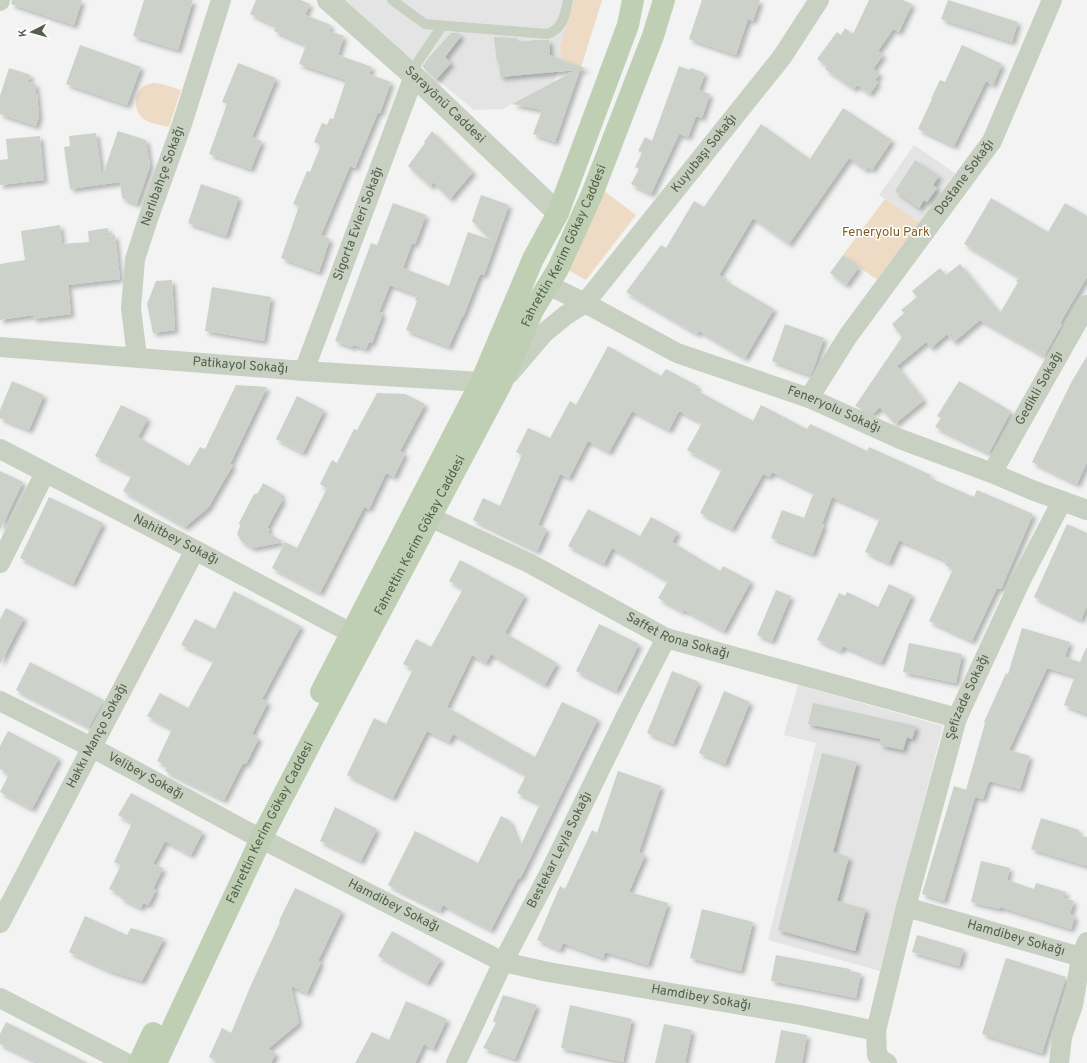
<svg xmlns="http://www.w3.org/2000/svg" width="1087" height="1063" font-family="Overpass,sans-serif">
<defs>
<filter id="shadow"><feDropShadow dx="3.5" dy="3.5" stdDeviation="2" flood-color="#0004"/></filter>
</defs>
<rect width="100%" height="100%" fill="#f3f3f4"/>
<path fill="#e4e4e5" d="M341 0H602L581 67 562 59 554 82 503 109 474 110Z
M914 145 955 173 920 223 879 195Z
M798 685 943 726 880 971 768 940 816 743 784 735Z"/>
<path fill="#eedbc5" d="M574 0H602L581 67 562 59 560 47Z
M153 83 162 84 181 90 169 127C162 125 153 124 147 121 134 115 131 95 144 86 146 85 150 84 153 83Z
M603 190 636 215 586 280 568 270Z
M885 199 920 223 877 280 843 255Z"/>
<path fill="#ccd1ca" filter="url(#shadow)" d="M12 0H82L74 25 11 4Z
M144 0H193L178 50 133 36Z
M256 0H301L310 4 305 15 331 25 329 31 344 36 338 55 372 67 369 74 391 82 380 113 378 112 355 168 350 166 321 235 330 239 319 272 281 258 299 206 293 204 307 171 310 172 321 145 314 142 322 123 327 125 330 118 333 119 346 80 299 64 306 45 274 31 276 26 250 14Z
M702 0H760L753 21 748 19 736 55 689 39Z
M869 0H903L912 4 899 32 893 29 878 51 883 55 873 69 880 74 875 80 878 82 870 94 857 85 854 89 825 69 827 66 817 59 837 32 841 35 845 28 853 34Z
M948 0 1018 22 1012 42 941 19Z
M451 33H459L461 36 445 57 451 63 436 80 423 67V66L430 56Z
M494 37 517 38 518 42 536 40H549L550 55 587 69 580 70 555 142 533 134 542 110 512 104 576 70 500 77 499 62H497Z
M80 45 141 67 127 105 66 84Z
M962 45 1002 64 993 85 986 81 954 146 918 129 932 99H931L940 80 945 82Z
M238 63 276 78 252 137 262 141 251 169 209 154 227 104 222 102Z
M679 66 690 70 691 68 705 73 699 90 710 94 702 118 696 116 688 137 679 134 651 194 631 184 639 169 635 167 642 153 638 151 645 137 652 141Z
M9 68 31 75 28 82 36 84V93L37 94 39 116 36 126 0 114V96Z
M843 108 892 140 872 170 868 167 866 170 849 158 789 244 753 218 719 275 727 279 726 281 774 309 745 358 699 331 697 334 626 292 661 245 666 248 694 201 704 207 761 124 810 159Z
M118 131 146 140 150 166 137 204 122 198 120 182 70 189 64 147 70 146 69 136 96 133 102 177Z
M432 131 473 172 450 199 433 182 431 187 408 166 425 143 424 142Z
M40 136 44 180 0 185V160L8 159 6 139Z
M915 160 939 176 933 185 937 188 927 202 924 200 919 208 895 191Z
M201 184 239 197 226 236 188 223Z
M481 195 509 205 484 275 480 274 463 317H462L449 347 406 330 417 301 415 300 417 295 390 285 379 312 383 313 372 343 369 342 366 349 354 345 352 347 335 341 371 243 377 245 393 203 426 215 415 244 412 243 403 268 449 286 468 232 491 240 472 221Z
M991 198 1048 232 1065 203 1087 216V277L1060 323 1062 324 1044 356 980 320 954 342 947 334 931 348 926 342 897 366 924 400 895 424 880 407 873 414 855 406 902 337 892 324 904 313 901 310 917 297 912 291 940 268 946 275 960 264 1000 313 1018 282H1016L1019 277 964 244Z
M60 225 62 244 89 242 88 231 108 228 109 236 115 235 120 279 68 285 71 314 33 319V315L0 320V264L25 260 21 231Z
M843 255 859 267 846 285 830 273Z
M172 280 175 330 153 333 147 304 156 281Z
M212 287 271 297 264 341 205 331Z
M785 324 824 338 813 370 810 375 772 361Z
M608 346 661 376 666 369 698 386 696 390 753 421 761 405 807 429 810 424 867 451 869 447 891 457 931 475 930 478 974 497 977 490 1033 514 1001 589 997 588 972 641 929 621 953 569 945 565 947 561 899 540 889 563 865 552 880 518 832 497 822 524 824 525 813 554 771 538 782 510 804 518 814 492 772 472 769 477 763 474 732 529 700 513 722 469 687 450 702 423 679 411 669 430 632 411 609 452 588 441 569 478 560 474 538 525 547 529 537 551 473 520 483 498 500 506 522 455 516 452 528 428 550 438 570 401 576 405Z
M1087 356V462L1077 484 1032 462 1072 381Z
M12 381 44 395 29 430 0 418V410Z
M959 381 1011 411 989 453 935 427 941 418 937 416Z
M236 385 267 387 230 464 233 465 208 508 185 527 123 491 132 475 95 456 121 405 148 418 138 437 189 466 200 447 205 449Z
M377 393 405 394 425 404 400 451 405 454 394 477 386 473 369 509 364 507 320 593 272 568 285 542 297 548 327 488 320 484 332 460 337 463 354 429 357 430Z
M297 396 324 410 303 453 276 439Z
M0 471 23 482 0 530Z
M263 483 282 494 280 498 283 499 267 528 270 529 268 533 284 542 253 548 242 542 237 534 240 526 239 523 254 494 258 493Z
M49 497 103 523 73 584 20 558Z
M588 509 640 536 651 517 678 532 672 542 720 571 723 566 751 581 724 631 684 610 683 612 658 598 668 581 612 548 604 564 568 546Z
M1067 524 1087 533V606L1081 620 1034 597Z
M460 560 525 595 505 633 557 663 545 685 491 654 486 663 472 655 447 707 535 757 562 702 598 719 520 879 518 878 491 930 443 905 440 911 388 885 415 831 478 863 501 816 509 820 520 847 540 804 517 793 526 775 453 734 449 742 427 731 393 798 347 775 374 718 386 724 413 669 403 664 416 639 431 647 463 589 449 581Z
M889 584 912 595 881 663 843 646 841 651 817 640 839 593 845 596 847 592 878 607Z
M776 590 791 596 772 641 757 635Z
M234 591 301 626 262 699 268 702 252 734 259 738 246 764 243 763 224 800 165 771 167 766 157 761 172 729 147 716 160 693 188 708 214 660 181 645 195 619 215 629Z
M6 608 24 618 0 664V619Z
M599 624 639 644 616 691 576 671Z
M1022 628 1070 642 1065 657 1080 662 1086 648H1087V714L1064 705 1075 676 1047 668 1009 750 1030 756 1020 789 989 781 983 799 975 797 944 901 922 894 954 786 966 790 985 723 984 722 1006 673 1008 674Z
M909 643 962 654 956 683 903 672Z
M30 662 104 700 89 727 16 690Z
M672 671 699 682 673 744 647 733Z
M724 691 750 702 725 764 699 753Z
M813 703 916 726 912 739 907 737 903 750 880 745 881 739 808 724Z
M8 731 59 758 32 809 0 792 9 774 0 769V746Z
M822 753 857 762 833 852 849 857 837 901 866 909 855 951 778 930Z
M618 771 661 786 639 852 645 855 629 892 668 903 648 965 605 952 603 958 563 943 560 950 537 940 560 886 565 889 592 830 597 833Z
M131 793 203 832 191 855 165 841 153 864 163 868 153 889 156 890 148 905 143 903 141 908 120 898 121 894 109 889 121 865 114 862 132 823 118 815Z
M335 807 377 829 361 861 320 841Z
M1041 818 1079 830 1078 835 1087 837V866L1031 849Z
M981 861 1010 868 1007 880 1034 889 1036 883 1066 892 1064 898 1074 901 1070 914 1075 916 1071 929 1000 907V909L971 902Z
M295 888 342 911 318 961 321 962 307 993 291 986 299 1023 268 1049 276 1053 271 1063H221L209 1057 222 1028 231 1033 251 985 280 922 279 921Z
M702 909 753 922 741 971 690 958Z
M85 916 127 935 131 928 164 938 142 981 110 971 69 952Z
M392 931 441 959 427 983 378 956Z
M917 935 964 949 959 966 912 952Z
M776 955 850 969V971L861 973 856 998 771 981Z
M1006 958 1066 977 1042 1053 982 1034Z
M503 995 537 1005 515 1059 483 1048 496 1023 493 1021Z
M406 1001 447 1019 433 1049 424 1044 415 1063H355L372 1032 389 1040Z
M570 1005 632 1019 623 1062 561 1048Z
M6 1022 88 1063H39L0 1044V1034Z
M664 1024 692 1030 685 1063H655Z
M781 1030 807 1035 802 1063H775Z"/>
<g fill="none" stroke-linecap="round" stroke-linejoin="round">
<path stroke="#c8d0c1" stroke-width="10" d="M392 0 425 24 547 34C563 29 565 15 568 0
M414 76 417 63 442 26"/>
<g stroke="#c8d0c1" stroke-width="20">
<path d="M0 1V0"/>
<path id="s1" d="M548 285 585 303 677 353 809 398 900 439 992 473 1032 490 1087 510"/>
<path id="s2" d="M0 347 304 371 481 382"/>
<path id="s3" d="M137 357 131 308 135 259 149 216 182 124 221 0"/>
<path id="s4" d="M304 371 414 76"/>
<path id="s5" d="M509 374 544 333 566 315 585 303 782 57 819 0"/>
<path id="s6" d="M809 398 848 336 992 141 1052 0"/>
<path id="s7" d="M0 449 195 550 351 633"/>
<path id="s8" d="M992 473 1087 305"/>
<path id="s9" d="M417 511 529 563 666 638 957 718"/>
<path d="M0 563 45 473"/>
<path id="s10" d="M0 701 93 748 248 832 503 962 548 972 800 1015 876 1031"/>
<path id="s11" d="M906 907 957 718 1021 580 1062 501"/>
<path id="s12" d="M0 923 195 550"/>
<path d="M0 998 126 1063"/>
<path id="s13" d="M456 1063 503 962 549 874 627 714 666 638"/>
<path id="s14" d="M887 1063 884 1062 877 1055 876 1031 906 907 1081 957"/>
<path d="M1059 1063 1062 1037 1073 1005 1081 957 1087 942"/>
</g>
<path stroke="#c8d0c1" stroke-width="22" id="s15" d="M328 0 414 76 558 213"/>
<g stroke="#becfb4" stroke-width="22">
<path d="M321 692 481 382 533 259 558 213 628 25 633 0"/>
<path d="M139 1063 153 1033"/>
<path id="s16" d="M156 1063 261 839 310 744 502 382 533 310 558 269 592 194 653 36 664 0"/>
</g>
</g>
<g text-anchor="middle" dominant-baseline="central" stroke-width="3" stroke-linejoin="round" paint-order="stroke">
<g font-size="13" fill="#535f4b" stroke="#fff">
<text stroke="none"><textPath href="#s15" startOffset="157">Sarayönü Caddesi</textPath></text>
<text stroke="none"><textPath href="#s5" startOffset="296">Kuyubaşı Sokağı</textPath></text>
<text stroke="none"><textPath href="#s3" startOffset="186">Narlıbahçe Sokağı</textPath></text>
<text stroke="none"><textPath href="#s6" startOffset="270">Dostane Sokağı</textPath></text>
<text stroke="none"><textPath href="#s4" startOffset="157">Sigorta Evleri Sokağı</textPath></text>
<text stroke="none"><textPath href="#s16" startOffset="914">Fahrettin Kerim Gökay Caddesi</textPath></text>
<text stroke="none"><textPath href="#s2" startOffset="241">Patikayol Sokağı</textPath></text>
<text stroke="none"><textPath href="#s8" startOffset="97">Gedikli Sokağı</textPath></text>
<text stroke="none"><textPath href="#s1" startOffset="313">Feneryolu Sokağı</textPath></text>
<text stroke="none"><textPath href="#s16" startOffset="590">Fahrettin Kerim Gökay Caddesi</textPath></text>
<text stroke="none"><textPath href="#s7" startOffset="198">Nahitbey Sokağı</textPath></text>
<text stroke="none"><textPath href="#s9" startOffset="290">Saffet Rona Sokağı</textPath></text>
<text stroke="none"><textPath href="#s11" startOffset="219">Şefizade Sokağı</textPath></text>
<text stroke="none"><textPath href="#s12" startOffset="211">Hakkı Manço Sokağı</textPath></text>
<text stroke="none"><textPath href="#s10" startOffset="164">Velibey Sokağı</textPath></text>
<text stroke="none"><textPath href="#s16" startOffset="266">Fahrettin Kerim Gökay Caddesi</textPath></text>
<text stroke="none"><textPath href="#s13" startOffset="237">Bestekar Leyla Sokağı</textPath></text>
<text stroke="none"><textPath href="#s10" startOffset="444">Hamdibey Sokağı</textPath></text>
<text stroke="none"><textPath href="#s14" startOffset="279">Hamdibey Sokağı</textPath></text>
<text stroke="none"><textPath href="#s10" startOffset="768">Hamdibey Sokağı</textPath></text>
</g>
<g font-size="13" fill="#7f5c1d" stroke="#fff">
<text x="886" y="233">Feneryolu Park</text>
</g>
</g>
<g transform="translate(32 32) rotate(264)" stroke="#ffffff" stroke-width="3" paint-order="stroke">
<path d="M0-3L7 15L0 10L-7 15Z" fill="#535f4b"/>
<text y="-6" font-size="11" font-weight="bold" text-anchor="middle" fill="#535f4b">K</text>
</g>
</svg>
